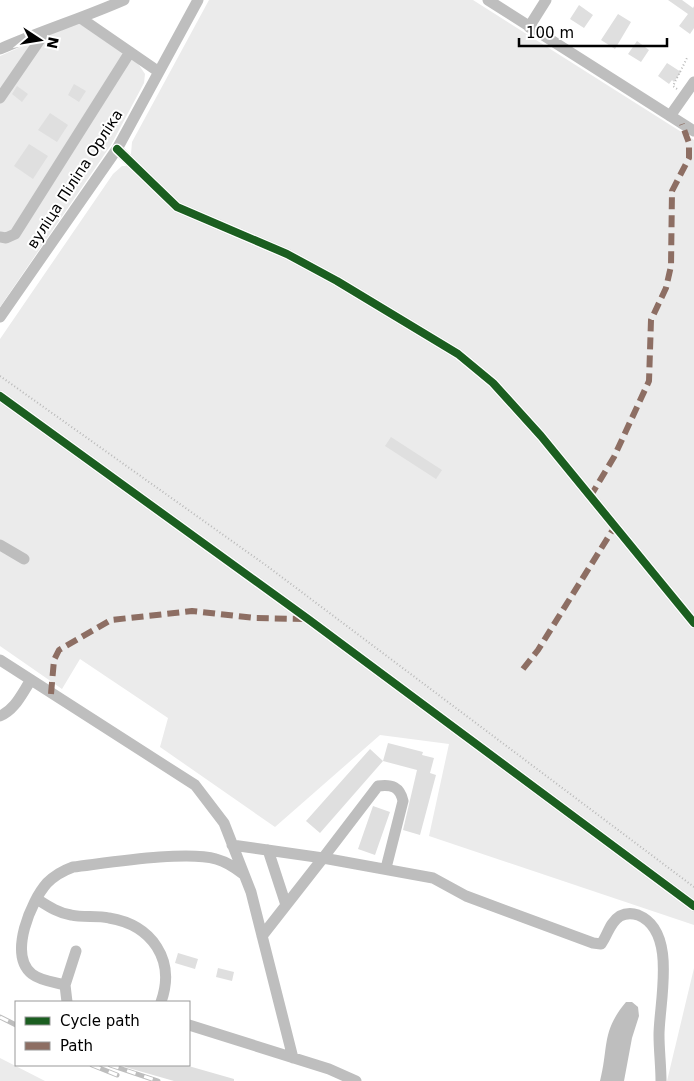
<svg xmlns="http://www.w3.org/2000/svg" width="694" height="1081" font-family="'DejaVu Sans',sans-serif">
<rect width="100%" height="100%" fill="#fff"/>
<path fill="#ebebeb" d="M209 0H473L694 140V925L429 836 449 744 380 735 275 827 160 747 168 718 80 659 62 689 0 646V339L113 174 122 166H134L131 154 132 142Z
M73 24H80L137 62 145 74 144 83 111 145 0 307V56Z
M694 968V1081H667Z
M0 1058 45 1081H0Z"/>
<path fill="#bebebe" d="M626 1002H632L638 1007 639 1016 632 1038 624 1081H600C609 1046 601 1032 626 1002Z"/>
<path fill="#dfdfdf" d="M668 0H682L693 8 694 6V28L690 34 679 26 688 14Z
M579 5 593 15 584 28 570 19Z
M618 14 631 22 615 49 601 40Z
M637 41 649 50 641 62 628 54Z
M667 63 681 72 674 82 672 80 669 84 658 76Z
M74 84 86 91 79 102 68 95Z
M17 86 28 94 22 102 12 94Z
M50 113 68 125 57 142 38 130Z
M29 144 48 156 33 179 14 166Z
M391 437 442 470 436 479 385 446Z
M388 743 423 752 422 755 434 758 430 773 436 775 420 835 403 830 417 770 383 761Z
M370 749 383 761 320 833 306 821Z
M373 806 390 812 375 855 358 849Z
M178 953 198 959 195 969 175 963Z
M218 968 234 972 232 981 216 977Z
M126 1065H185L234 1079V1081H174L125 1067Z"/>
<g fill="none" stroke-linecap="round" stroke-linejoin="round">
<path stroke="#b9b9b9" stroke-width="2" stroke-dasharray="1 2.5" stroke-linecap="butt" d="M677 89 673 86 687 58
M0 376 267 566 694 887"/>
<path stroke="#bebebe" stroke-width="11" d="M488 0 694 131
M82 19 159 72
M529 27 546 0
M0 49C41 31 83 18 124 0
M0 98 46 31
M670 116 694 82
M117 149 177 207 287 254 337 281 458 354 493 383 541 436 694 623
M0 237 6 238 15 234 130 52
M0 317 117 149 198 0
M0 396 308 619 694 906
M0 545 24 559
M0 660 195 785 224 823 251 892 293 1058
M0 716C15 710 22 693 31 680
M232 845 323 858 378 786C392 784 400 787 403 801L386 868
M268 850 286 905
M37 899C48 906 58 913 71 915 83 918 97 915 109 918 152 925 176 960 161 1002
M262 936 323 858 433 878 466 896 593 943 601 944C608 935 609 923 620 916 626 913 632 913 638 915 678 931 659 1003 659 1035 659 1050 661 1066 661 1081
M65 985C54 982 41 981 32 974 8 955 31 901 47 883 55 875 62 871 73 867 107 863 186 850 216 859 227 862 234 867 243 874
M67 1002 65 985 76 951
M189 1025 329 1069 356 1081"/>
<defs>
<path id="rail" d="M0 1017 16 1025
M92 1065 117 1075
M110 1065 158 1081"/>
</defs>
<use href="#rail" stroke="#bebebe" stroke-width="5"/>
<use href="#rail" stroke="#fff" stroke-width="3" stroke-dasharray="9" stroke-linecap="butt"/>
<path stroke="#8d6e63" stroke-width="6" stroke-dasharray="12 6" stroke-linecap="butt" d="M590 497 614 457 649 381 651 320 666 288 671 266 672 191 689 158V143L682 124
M523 669 538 650 612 531
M51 694 54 660 59 650 111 620 192 611 255 618 305 619"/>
<defs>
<path id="cycleway" d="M117 149 177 207 287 254 337 281 458 354 493 383 541 436 694 623
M0 396 308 619 694 906"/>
</defs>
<use href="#cycleway" stroke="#fff" stroke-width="11"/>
<use href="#cycleway" stroke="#1b5e20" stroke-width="8"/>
</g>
<g text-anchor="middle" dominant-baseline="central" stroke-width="4" stroke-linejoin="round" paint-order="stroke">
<g font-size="15" fill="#000" stroke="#fff">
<text transform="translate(75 179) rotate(-57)">вуліца Піліпа Орліка</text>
</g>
</g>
<rect x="15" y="1001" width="175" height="65" fill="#ffffff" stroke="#999999"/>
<rect x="25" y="1017" width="25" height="8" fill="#1b5e20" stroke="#999999"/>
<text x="60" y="1026" font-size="15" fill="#000000">Cycle path</text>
<rect x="25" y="1042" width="25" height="8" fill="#8d6e63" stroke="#999999"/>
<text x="60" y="1051" font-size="15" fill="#000000">Path</text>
<g transform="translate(40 40) rotate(102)" stroke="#ffffff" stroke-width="4" paint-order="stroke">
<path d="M0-4L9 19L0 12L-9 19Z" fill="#000000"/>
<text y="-8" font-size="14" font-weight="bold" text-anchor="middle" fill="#000000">N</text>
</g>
<path d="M519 38v8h148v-8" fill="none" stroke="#000000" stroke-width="2.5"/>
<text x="526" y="38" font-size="15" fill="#000000" stroke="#ffffff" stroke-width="4" paint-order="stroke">100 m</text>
</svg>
